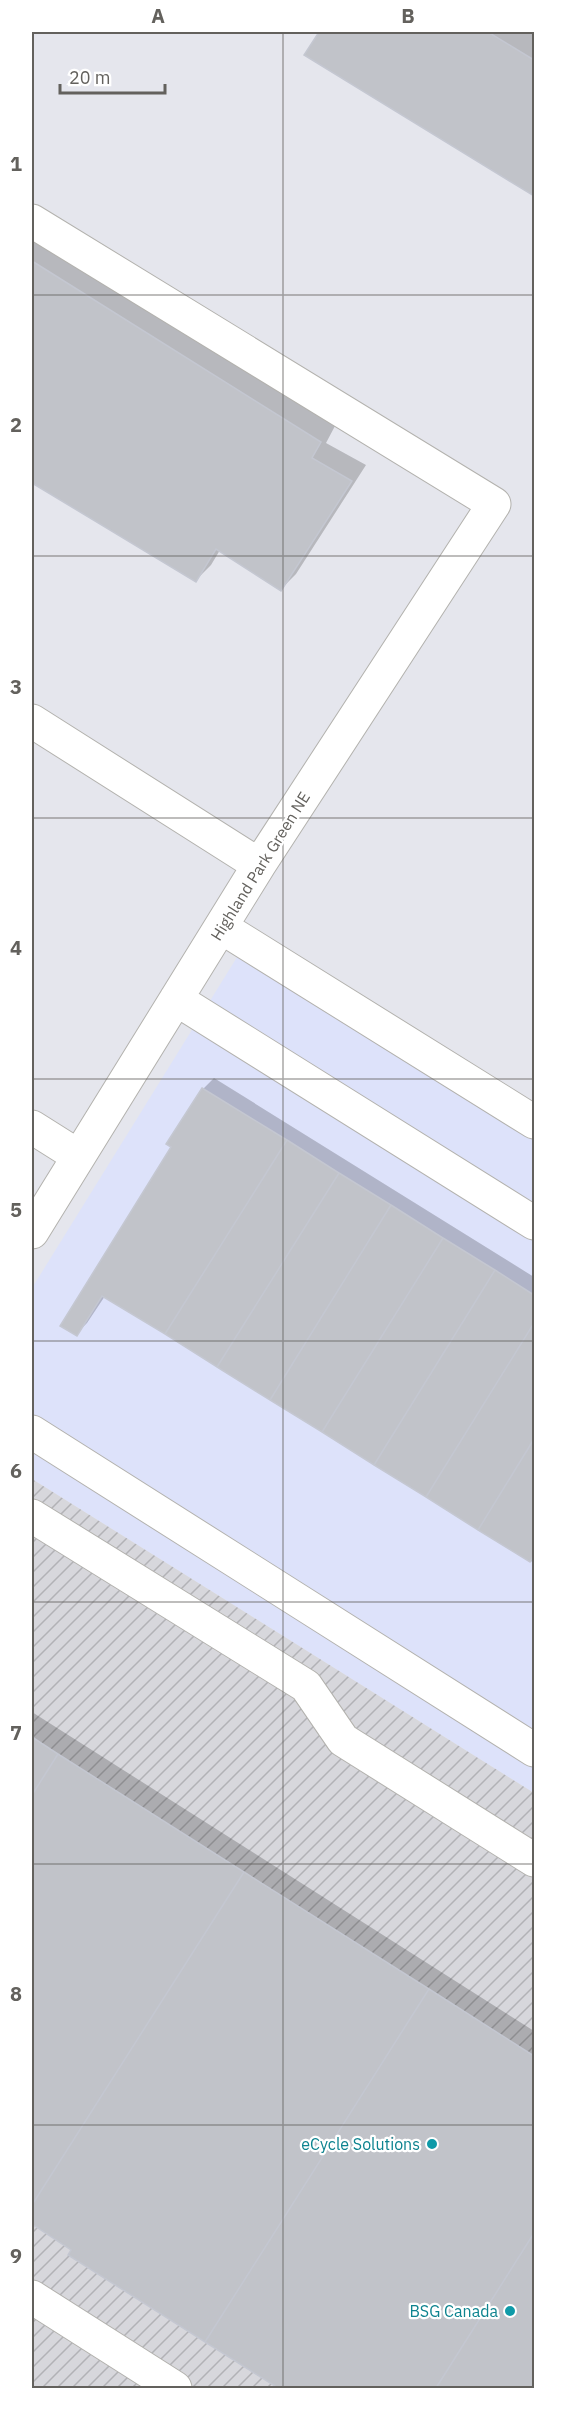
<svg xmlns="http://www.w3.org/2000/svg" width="566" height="2420" font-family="'IBM Plex Sans',sans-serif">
<defs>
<pattern id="industrial-furrows" width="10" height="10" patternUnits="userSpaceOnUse" patternTransform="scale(1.5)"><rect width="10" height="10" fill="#d7d7dc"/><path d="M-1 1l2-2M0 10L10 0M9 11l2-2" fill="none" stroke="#b2b2b6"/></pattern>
</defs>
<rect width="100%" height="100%" fill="#e5e6ed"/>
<path fill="#dde2fa" d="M239 954 534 1138V1793L32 1479V1288Z"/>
<path fill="url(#industrial-furrows)" d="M32 1479 534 1793V2388H32Z"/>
<path fill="#0003" d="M321 32H534V194L306 54Z
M32 237 335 426 326 443 366 465 296 574 281 589 220 550 211 565 196 580 32 481Z
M214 1078 534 1277V1563L105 1296 87 1323 76 1334 203 1089Z
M32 1712 534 2031V2388H281L70 2255 73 2249 32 2223Z"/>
<path fill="#c1c3c9" stroke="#c4c7d1" stroke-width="1.5" d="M319 32H488L534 60V196L304 55Z
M32 261 321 442 312 458 352 481 281 591 216 549 196 582 32 483Z
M202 1088 287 1140 165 1334 102 1296 77 1336 60 1326 171 1147 166 1144Z
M287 1140 339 1173 217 1367 165 1334Z
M339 1173 391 1205 270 1400 217 1367Z
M391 1205 443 1238 322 1432 270 1400Z
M443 1238 495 1270 374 1465 322 1432Z
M495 1270 534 1295V1323L426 1497 374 1465Z
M534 1323V1439L478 1530 426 1497Z
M534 1439V1555L530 1562 478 1530Z
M32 1737 58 1754 32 1795Z
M58 1754 244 1872 32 2205V1795Z
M244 1872 429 1989 205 2342 68 2255 71 2250 32 2224V2205Z
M429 1989 534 2056V2233L436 2388H278L205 2342Z
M534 2233V2388H436Z"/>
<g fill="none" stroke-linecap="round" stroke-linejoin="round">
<defs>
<path id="minor" d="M32 221 494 504 259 865 32 1232
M32 721 259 865
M221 927 534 1122
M176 999 534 1223
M32 1127 78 1156
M32 1432 534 1750
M32 1516 306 1686 343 1740 534 1860
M32 2297 175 2388"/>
</defs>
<use href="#minor" stroke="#b3b2ae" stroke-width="35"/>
<use href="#minor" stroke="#fff" stroke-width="33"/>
</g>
<path fill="none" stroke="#63615d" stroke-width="1.5" stroke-opacity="0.55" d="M283 32V2388M32 295H534M32 556H534M32 818H534M32 1079H534M32 1341H534M32 1602H534M32 1864H534M32 2125H534"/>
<g fill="#0f9aa8" stroke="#fff" stroke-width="2">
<circle cx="432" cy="2144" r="6"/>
<circle cx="510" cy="2311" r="6"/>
</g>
<g text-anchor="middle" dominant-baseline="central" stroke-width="4.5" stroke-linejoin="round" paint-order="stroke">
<g font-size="16" fill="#63615d" stroke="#fff">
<text transform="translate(260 866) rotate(-58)">Highland Park Green NE</text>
</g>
<g font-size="16" fill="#0d838f" stroke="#fff" text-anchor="end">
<text x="420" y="2144">eCycle Solutions</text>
<text x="498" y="2311">BSG Canada</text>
</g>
</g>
<rect width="566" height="2420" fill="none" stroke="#ffffff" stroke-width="66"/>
<path d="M60 84v9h105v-9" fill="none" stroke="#63615d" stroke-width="3"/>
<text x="69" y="84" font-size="18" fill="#63615d" stroke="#ffffff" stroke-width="4.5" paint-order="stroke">20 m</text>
<rect x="33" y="33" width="500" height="2354" fill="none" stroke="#63615d" stroke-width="2"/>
<g font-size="20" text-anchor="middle" font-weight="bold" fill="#63615d">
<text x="158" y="23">A</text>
<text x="408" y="23">B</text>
<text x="16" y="171">1</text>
<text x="16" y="432">2</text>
<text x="16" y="694">3</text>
<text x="16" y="955">4</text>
<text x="16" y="1217">5</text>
<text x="16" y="1478">6</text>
<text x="16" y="1740">7</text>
<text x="16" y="2001">8</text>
<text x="16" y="2263">9</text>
</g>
</svg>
